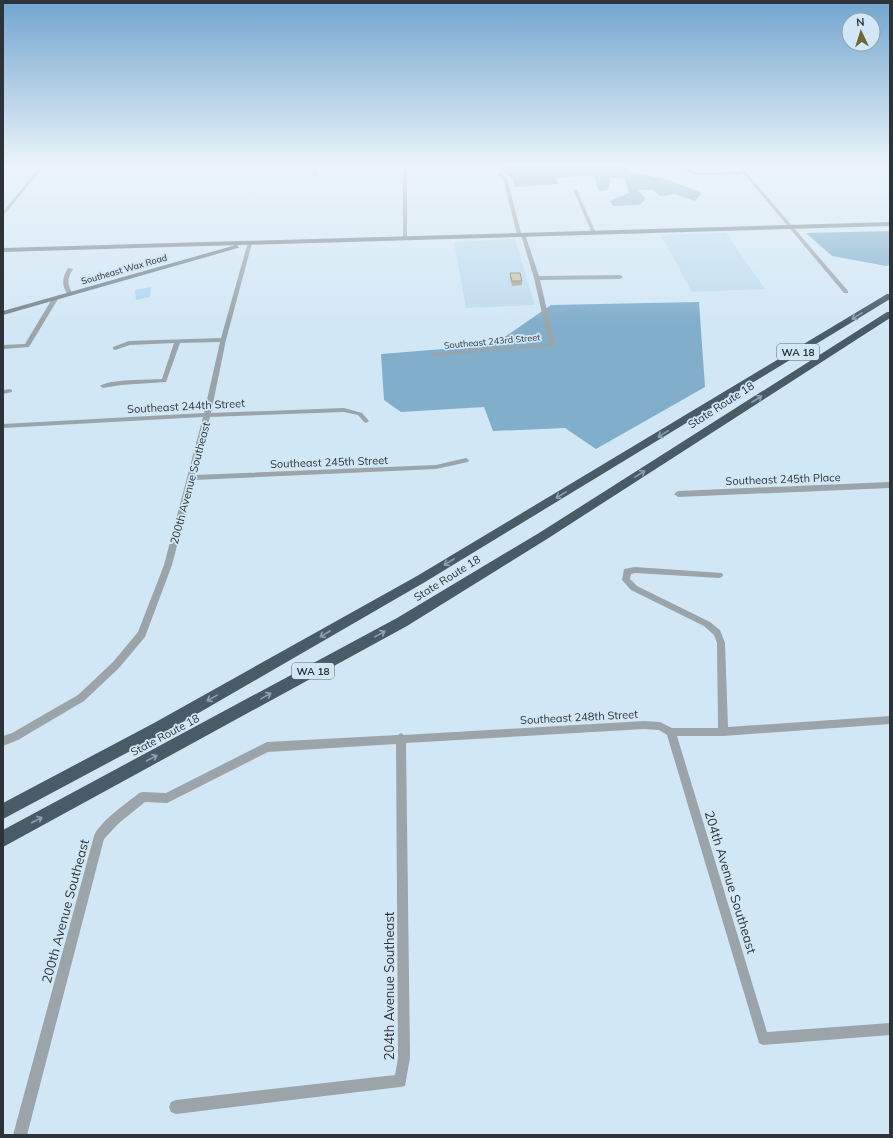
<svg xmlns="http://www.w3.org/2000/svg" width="893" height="1138" font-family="Mulish,sans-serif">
<rect width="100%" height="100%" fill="#d2e7f5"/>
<path fill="#bfdcee" d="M726 233 765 289 692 292 661 235Z
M515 239 535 305 466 308 454 242Z"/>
<path fill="#add6f0" d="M151 287 150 297 136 300 135 290Z"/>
<path fill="#80aecb" d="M504 165H627L629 172 665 179 702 193 695 201 675 194 660 196 654 190H638L646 199 639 205 613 206 610 201 629 193 625 179 611 177 608 190 599 191 594 176 556 177 558 184 515 187 513 179 502 171Z
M890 231V265L886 266 832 256 806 233Z
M699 302 705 387 596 449 565 428 493 431 484 407 401 412 384 400 381 354 493 345 551 305Z"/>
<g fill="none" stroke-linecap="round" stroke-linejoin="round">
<path fill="#9ba4a9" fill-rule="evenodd" d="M41 165H45L3 216V212Z
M314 165H318L317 175 315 176 313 175Z
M403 165H407V238L405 239 403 238Z
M672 165H678L697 173 742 172 736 165H740L848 291V293H844L744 174 696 175Z
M498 173H500L507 178 521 233 525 234 539 276 620 275 623 277 620 279 540 280 555 345 554 346 432 356V354L434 353 549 344 534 278 521 235 517 234 503 179 498 175Z
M573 189 577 190 595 231V232L591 231Z
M248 242 252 243 226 340 211 413 344 408 362 413 369 421 366 423 364 422 358 415 344 412 210 417 195 475 436 465 466 458 469 460 468 462 436 469 194 480 172 565 145 637 119 668 84 701 18 740 3 746V736L12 733 78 695 113 662 138 632 164 565 203 417 3 428V424L204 413 220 342 180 343 166 382 121 385 103 388 100 386C110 379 147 380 162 379L174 343 130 345 115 350 113 349V347L129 341 221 338Z
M68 268 73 269C67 278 67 285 73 294L70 296 68 295C61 285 62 278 68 268Z
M55 297 58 299 29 347 3 349V345L25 344 52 299Z
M10 389 12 390V392L3 394V390Z
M890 482V488L678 497 674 494 678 491Z
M635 567 722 573 723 575 722 577 719 578 635 573 631 574 630 579 637 586 710 622 720 630 725 643 728 727 890 716V724L723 736H677L767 1032 890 1023V1035L763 1045 759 1043 667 735 659 730 644 729 406 743 410 1058 405 1086 400 1087 176 1114 171 1112 169 1107 171 1102 176 1100 395 1075 398 1058 396 744 268 752 167 803 145 802 119 823 104 839 27 1135H13L94 836C100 821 126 804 139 793L143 792 166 793 267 742 398 735 401 733 404 735 644 721 660 722 672 728H718L717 643 714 635 704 626 631 590 622 580 624 569Z"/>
<path fill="#78858d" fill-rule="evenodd" d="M890 222V226L3 252V248Z
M236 245 239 247 238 248 3 315V311Z"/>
<path fill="#495b67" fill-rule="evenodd" d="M887 294H890V299L425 582 164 733 3 819V803L154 723 417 576Z
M887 312H890V318L547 539 407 626 3 847V830L397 618 539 533Z"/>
</g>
<path fill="#adaa98" d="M510 273 522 281V285L512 286 510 278Z"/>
<path fill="#c9c6b1" stroke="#8d8b7c" d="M510 273H520L522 281H512Z"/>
<defs><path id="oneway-shaft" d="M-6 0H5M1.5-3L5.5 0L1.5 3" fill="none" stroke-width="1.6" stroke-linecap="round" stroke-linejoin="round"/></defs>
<g stroke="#8ea1ae">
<use href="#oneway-shaft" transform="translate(857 316) rotate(149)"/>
<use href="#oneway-shaft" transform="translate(757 399) rotate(-33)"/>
<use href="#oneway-shaft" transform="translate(663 434) rotate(149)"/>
<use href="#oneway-shaft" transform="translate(640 474) rotate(-32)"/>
<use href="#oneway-shaft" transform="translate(561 495) rotate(149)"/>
<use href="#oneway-shaft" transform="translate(449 562) rotate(149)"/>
<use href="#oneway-shaft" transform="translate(325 634) rotate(150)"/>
<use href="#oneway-shaft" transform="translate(380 634) rotate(-29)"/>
<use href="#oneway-shaft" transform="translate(266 696) rotate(-29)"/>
<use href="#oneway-shaft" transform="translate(212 698) rotate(151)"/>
<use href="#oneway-shaft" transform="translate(152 758) rotate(-28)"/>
<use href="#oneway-shaft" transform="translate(37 820) rotate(-28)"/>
</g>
<linearGradient id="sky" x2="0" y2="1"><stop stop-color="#72a5cf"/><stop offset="0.51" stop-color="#ebf4fa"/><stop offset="1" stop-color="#ebf4fa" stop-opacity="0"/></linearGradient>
<rect width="893" height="324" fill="url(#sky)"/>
<g text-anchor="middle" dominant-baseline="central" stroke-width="3.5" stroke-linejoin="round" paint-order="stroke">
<g font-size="9" fill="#2c3439" stroke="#d2e7f5">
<text transform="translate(124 269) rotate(-16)">Southeast Wax Road</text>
<text transform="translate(492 341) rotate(-5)">Southeast 243rd Street</text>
</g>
<g fill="#d2e7f5" stroke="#5e6a71" stroke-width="1">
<rect x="777" y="344" width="42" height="16" rx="3"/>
<rect x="292" y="663" width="42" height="16" rx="3"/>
</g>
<g font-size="10" font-weight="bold" fill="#2c3439">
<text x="798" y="352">WA 18</text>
<text x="313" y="671">WA 18</text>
</g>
<g font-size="11" fill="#2c3439" stroke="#d2e7f5">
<text transform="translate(721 405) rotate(-33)">State Route 18</text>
<text transform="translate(186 406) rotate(-3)">Southeast 244th Street</text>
<text transform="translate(329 462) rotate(-2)">Southeast 245th Street</text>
<text transform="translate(783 479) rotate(-2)">Southeast 245th Place</text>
<text transform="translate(190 483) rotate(-75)">200th Avenue Southeast</text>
<text transform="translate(447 578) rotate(-32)">State Route 18</text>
<text transform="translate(579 717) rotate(-3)">Southeast 248th Street</text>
<text transform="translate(165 735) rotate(-28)">State Route 18</text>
</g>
<g font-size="13" fill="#2c3439" stroke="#d2e7f5">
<text transform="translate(731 882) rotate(73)">204th Avenue Southeast</text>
<text transform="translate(65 911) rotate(-75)">200th Avenue Southeast</text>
<text transform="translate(389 986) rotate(-90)">204th Avenue Southeast</text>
</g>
</g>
<rect width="893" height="1138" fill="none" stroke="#2c3439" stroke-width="8"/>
<g transform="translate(861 32) rotate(356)"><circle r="19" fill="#d2e7f5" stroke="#909faa"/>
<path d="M0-3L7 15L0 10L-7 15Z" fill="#706633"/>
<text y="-6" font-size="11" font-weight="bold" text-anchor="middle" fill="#2c3439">N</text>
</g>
</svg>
